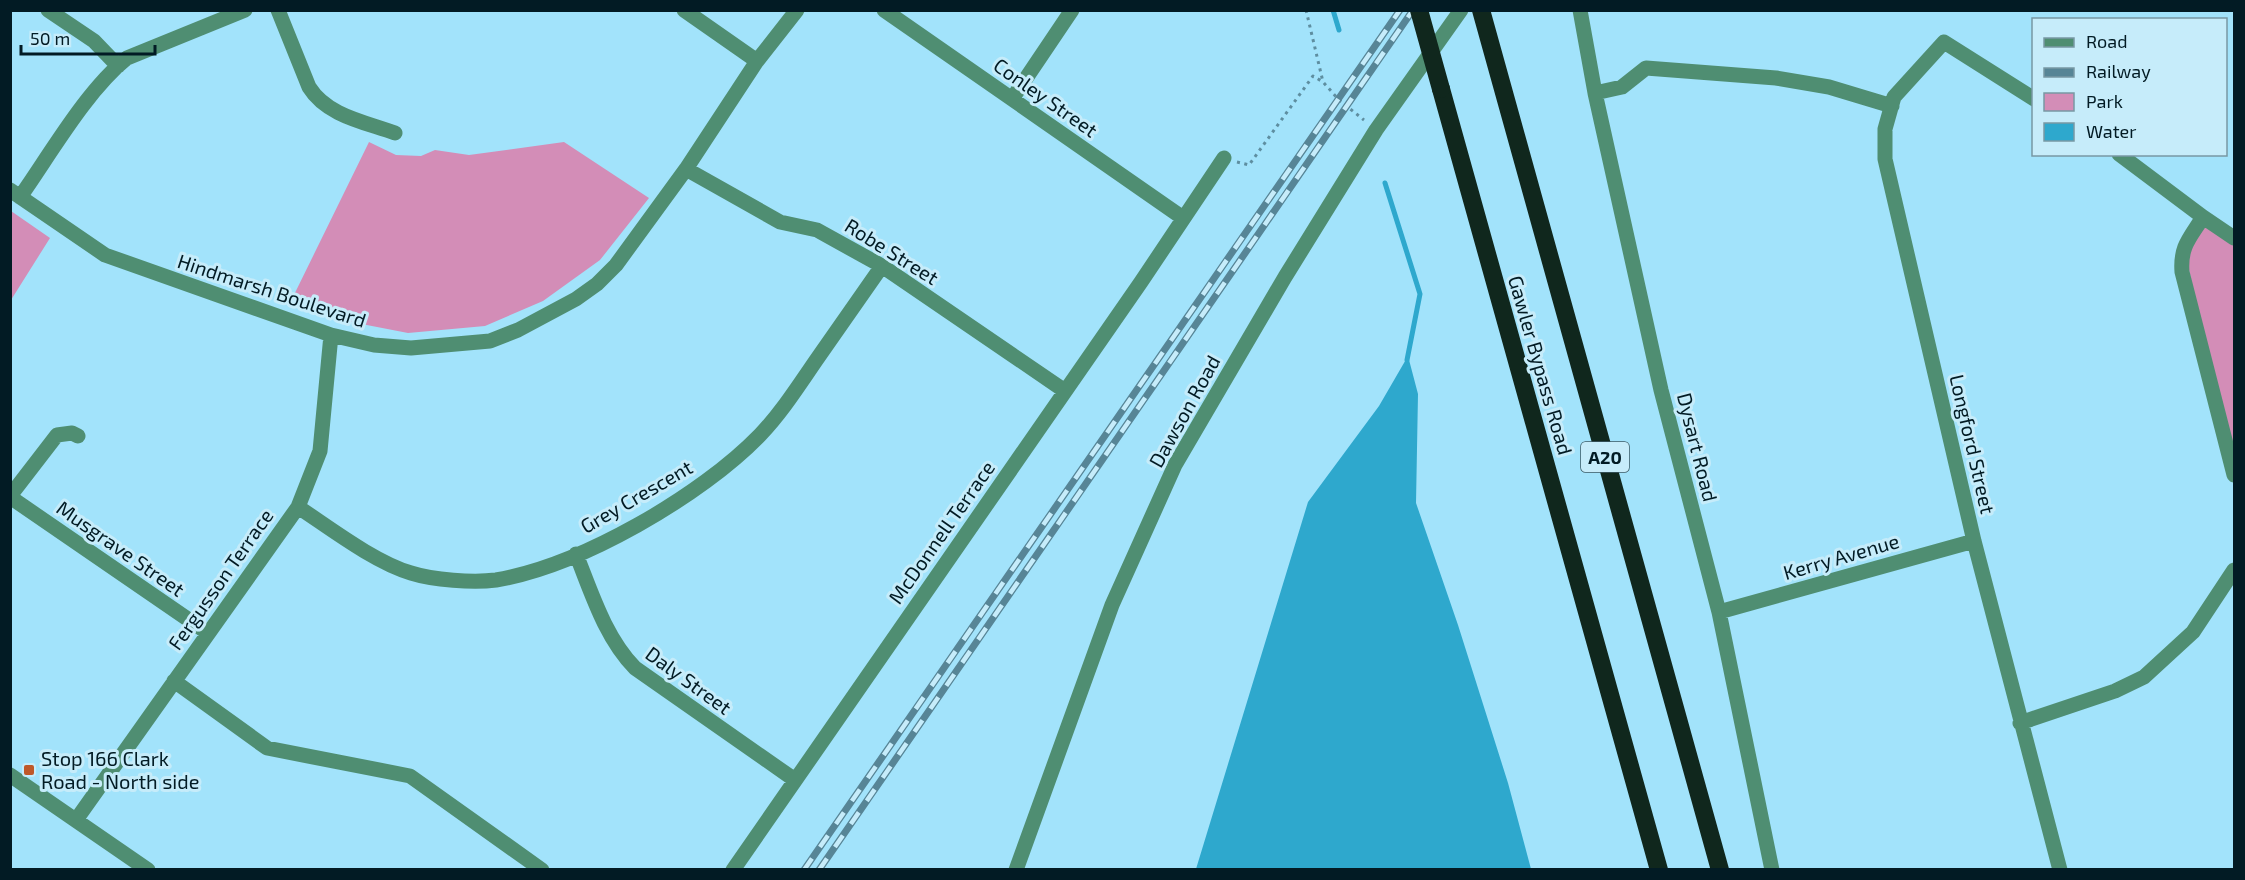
<svg xmlns="http://www.w3.org/2000/svg" width="2245" height="880" font-family="'Exo 2',sans-serif">
<rect width="100%" height="100%" fill="#a2e3fb"/>
<path fill="#d38db7" d="M369 142 396 155 421 156 435 150 469 155 564 142 649 198 600 260 543 301 485 326 408 333 341 320 290 303Z
M11 211 50 238 11 300Z
M2203 217 2234 238V475L2184 247Z"/>
<path fill="#2ea8cd" d="M1408 356 1418 394 1416 503 1458 625 1508 783 1531 869H1196L1308 502 1379 406Z"/>
<g fill="none" stroke-linecap="round" stroke-linejoin="round">
<path stroke="#2ea8cd" stroke-width="5" d="M1333 10 1339 30
M1385 183 1420 294 1407 360"/>
<path stroke="#5e8ea0" stroke-width="3" stroke-dasharray="3 4.5" stroke-linecap="butt" d="M1306 10 1323 82
M1237 162 1249 165 1313 76 1323 82 1339 100 1364 120"/>
<path stroke="#4f8e72" stroke-width="15" d="M48 10 94 41 118 66
M278 10 309 87C327 116 365 122 395 133
M684 10 757 61
M884 10 1183 218
M1580 10 1595 93 1661 390 1719 612 1772 870
M1595 93 1622 87 1646 68 1776 78 1829 87 1892 106
M1012 99 1072 10
M2034 99 1944 42 1894 97 1885 129V159L1974 541 2060 870
M2119 154 2203 217 2234 238
M686 169 780 222 817 230 882 266 1065 391
M10 190 105 255 331 335 374 345 411 348 490 341 518 330 576 299 597 284 616 265 686 169 757 61 797 10
M20 197C51 153 86 91 127 58L245 10
M2203 217C2190 238 2180 246 2182 272L2234 475
M10 496 57 435 72 433 78 436
M10 497 208 633
M298 507C330 528 374 562 411 573 433 580 473 583 496 580 580 566 701 496 760 435 782 412 799 385 817 359 839 328 860 297 882 266
M576 554C592 594 605 637 635 668L795 780
M1719 612 1974 541
M174 681 267 748 410 776 542 870
M2020 723 2115 691 2144 677 2193 632 2234 570
M10 775 148 870
M76 820 298 507 320 451 331 335
M733 870 1141 282 1224 158
M1016 870 1112 605 1175 465 1285 277 1376 130 1461 10"/>
<path stroke="#10271d" stroke-width="18" d="M1481 10 1720 870
M1441 89 1659 870"/>
<defs>
<path id="rail" d="M804 870 1400 10
M819 870 1413 10"/>
</defs>
<use href="#rail" stroke="#578596" stroke-width="7"/>
<use href="#rail" stroke="#c6ecfa" stroke-width="4.5" stroke-dasharray="14" stroke-linecap="butt"/>
<path stroke="#10271d" stroke-width="18" d="M1419 10 1441 89"/>
</g>
<rect fill="#be5829" stroke="#c6ecfa" stroke-width="2" x="23" y="764" width="12" height="12" rx="3"/>
<g text-anchor="middle" dominant-baseline="central" stroke-width="6" stroke-linejoin="round" paint-order="stroke">
<rect fill="#c6ecfa" stroke="#3d5a64" stroke-width="1.5" x="1581" y="442" width="48" height="30" rx="4.5"/>
<g font-size="18" font-weight="bold" fill="#021b24">
<text x="1605" y="457">A20</text>
</g>
<g font-size="20" fill="#021b24" stroke="#c6ecfa">
<text transform="translate(1046 97) rotate(35)">Conley Street</text>
<text transform="translate(892 251) rotate(32)">Robe Street</text>
<text transform="translate(272 290) rotate(18)">Hindmarsh Boulevard</text>
<text transform="translate(1541 365) rotate(74)">Gawler Bypass Road</text>
<text transform="translate(1184 411) rotate(-61)">Dawson Road</text>
<text transform="translate(1973 444) rotate(77)">Longford Street</text>
<text transform="translate(1698 447) rotate(76)">Dysart Road</text>
<text transform="translate(636 496) rotate(-30)">Grey Crescent</text>
<text transform="translate(941 532) rotate(-55)">McDonnell Terrace</text>
<text transform="translate(121 548) rotate(35)">Musgrave Street</text>
<text transform="translate(1841 556) rotate(-16)">Kerry Avenue</text>
<text transform="translate(220 579) rotate(-55)">Fergusson Terrace</text>
<text transform="translate(689 680) rotate(36)">Daly Street</text>
</g>
<g font-size="20" fill="#021b24" stroke="#c6ecfa" text-anchor="start">
<text x="41" y="758">Stop 166 Clark<tspan x="41" dy="23">Road - North side</tspan></text>
</g>
</g>
<rect width="2245" height="880" fill="none" stroke="#021b24" stroke-width="24"/>
<rect x="2032" y="18" width="195" height="138" fill="#c6ecfa" stroke="#7898a4" stroke-width="1.5"/>
<rect x="2044" y="38" width="30" height="9" fill="#4f8e72" stroke="#7898a4" stroke-width="1.5"/>
<text x="2086" y="48" font-size="18" fill="#021b24">Road</text>
<rect x="2044" y="68" width="30" height="9" fill="#578596" stroke="#7898a4" stroke-width="1.5"/>
<text x="2086" y="78" font-size="18" fill="#021b24">Railway</text>
<rect x="2044" y="93" width="30" height="18" fill="#d38db7" stroke="#7898a4" stroke-width="1.5"/>
<text x="2086" y="108" font-size="18" fill="#021b24">Park</text>
<rect x="2044" y="123" width="30" height="18" fill="#2ea8cd" stroke="#7898a4" stroke-width="1.5"/>
<text x="2086" y="138" font-size="18" fill="#021b24">Water</text>
<path d="M21 45v9h134v-9" fill="none" stroke="#021b24" stroke-width="3"/>
<text x="30" y="45" font-size="18" fill="#021b24" stroke="#c6ecfa" stroke-width="4.5" paint-order="stroke">50 m</text>
</svg>
